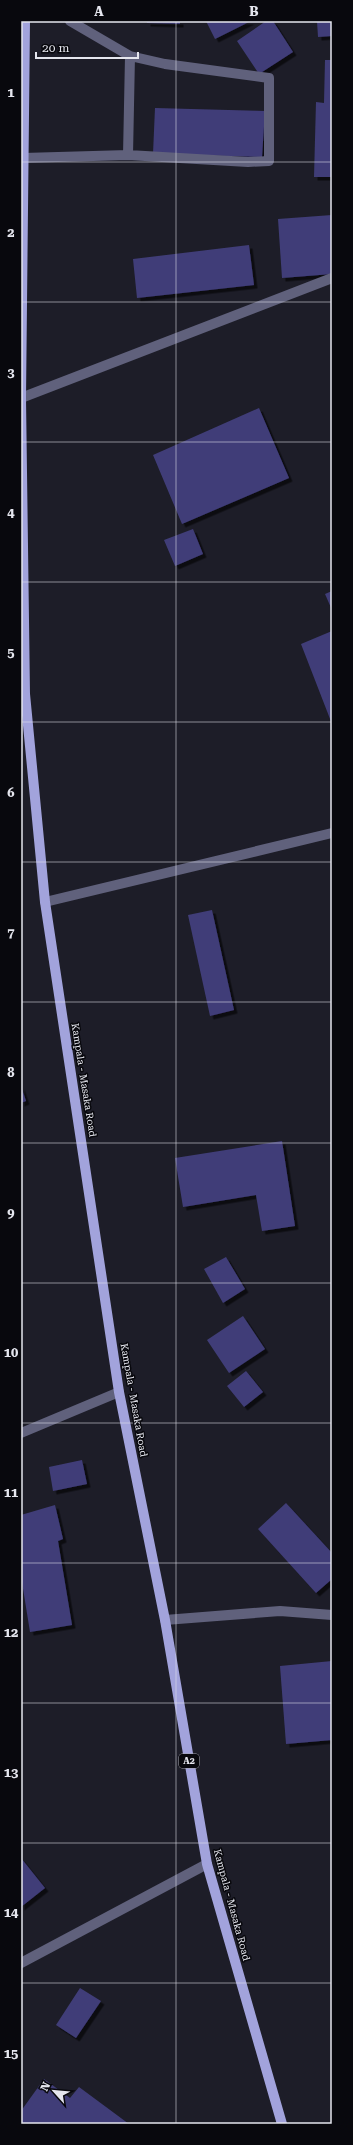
<svg xmlns="http://www.w3.org/2000/svg" width="353" height="2145" font-family="'Roboto Serif',serif">
<defs>
<filter id="shadow"><feDropShadow dx="3.5" dy="3.5" stdDeviation="0" flood-color="#0009"/></filter>
</defs>
<rect width="100%" height="100%" fill="#1d1d28"/>
<path fill="#403d78" filter="url(#shadow)" d="M147 21H180V24L147 23Z
M206 21H251L215 39Z
M266 21H273L293 52 259 74 237 41Z
M317 21H332V36L318 37Z
M325 60H332V177H314L316 102 324 103Z
M155 108 265 111 262 157 153 154Z
M332 215V274L282 278 278 219Z
M249 245 254 285 137 298 133 259Z
M259 408 289 478 182 524 153 455Z
M193 529 203 554 175 566 164 540Z
M332 591V610L325 594Z
M332 631V724L301 644Z
M212 910 234 1010 210 1016 188 915Z
M21 1086 26 1101 21 1103Z
M282 1141 295 1226 262 1231 256 1195 183 1207 175 1158Z
M226 1257 245 1289 223 1303 204 1269Z
M243 1316 265 1349 229 1373 207 1340Z
M246 1371 263 1392 244 1407 227 1386Z
M82 1460 87 1484 53 1491 49 1467Z
M286 1503 332 1553V1579L316 1593 258 1529Z
M55 1505 63 1539 58 1541 72 1625 30 1632 21 1576V1515Z
M332 1661V1740L286 1744 280 1666Z
M21 1858 45 1888 21 1907Z
M80 1988 101 2001 76 2038 56 2025Z
M44 2079 70 2098 79 2087 129 2124H21V2111Z"/>
<g fill="none" stroke-linecap="round" stroke-linejoin="round">
<path stroke="#60617c" stroke-width="10" d="M128 155 130 56
M23 158 128 155 248 162 269 161V78L165 64 130 56 70 21"/>
<path stroke="#60617c" stroke-width="10" d="M21 398 332 278
M45 902 332 833
M21 1433 119 1392
M165 1620 280 1611 332 1615
M21 1963 207 1864"/>
<path stroke="#a2a3dc" stroke-width="10" d="M25 21 21 398 25 694 45 902 119 1392 165 1620 207 1864 282 2124"/>
</g>
<path fill="none" stroke="#e5e6ee" stroke-width="1" stroke-opacity="0.55" d="M176 21V2124M21 162H332M21 302H332M21 442H332M21 582H332M21 722H332M21 862H332M21 1002H332M21 1143H332M21 1283H332M21 1423H332M21 1563H332M21 1703H332M21 1843H332M21 1983H332"/>
<g text-anchor="middle" dominant-baseline="central" stroke-width="3" stroke-linejoin="round" paint-order="stroke">
<rect fill="#08080d" stroke="#a3a3aa" stroke-width="1" x="179" y="1754" width="20" height="14" rx="3"/>
<g font-size="9" font-weight="bold" fill="#e5e6ee">
<text x="189" y="1761">A2</text>
</g>
<g font-size="10" fill="#e5e6ee" stroke="#08080d">
<text transform="translate(84 1080) rotate(81)">Kampala - Masaka Road</text>
<text transform="translate(134 1400) rotate(80)">Kampala - Masaka Road</text>
<text transform="translate(232 1905) rotate(75)">Kampala - Masaka Road</text>
</g>
</g>
<rect width="353" height="2145" fill="none" stroke="#08080d" stroke-width="44"/>
<g transform="translate(54 2091) rotate(297)" stroke="#08080d" stroke-width="3" paint-order="stroke">
<path d="M0-3L7 15L0 10L-7 15Z" fill="#e5e6ee"/>
<text y="-6" font-size="11" font-weight="bold" text-anchor="middle" fill="#e5e6ee">N</text>
</g>
<path d="M36 52v6h102v-6" fill="none" stroke="#e5e6ee" stroke-width="2"/>
<text x="42" y="52" font-size="12" fill="#e5e6ee" stroke="#08080d" stroke-width="3" paint-order="stroke">20 m</text>
<rect x="22" y="22" width="309" height="2101" fill="none" stroke="#e5e6ee" stroke-width="1.5"/>
<g font-size="13" text-anchor="middle" font-weight="bold" fill="#e5e6ee">
<text x="99" y="16">A</text>
<text x="254" y="16">B</text>
<text x="11" y="97">1</text>
<text x="11" y="237">2</text>
<text x="11" y="377">3</text>
<text x="11" y="517">4</text>
<text x="11" y="657">5</text>
<text x="11" y="797">6</text>
<text x="11" y="937">7</text>
<text x="11" y="1077">8</text>
<text x="11" y="1217">9</text>
<text x="11" y="1357">10</text>
<text x="11" y="1497">11</text>
<text x="11" y="1637">12</text>
<text x="11" y="1777">13</text>
<text x="11" y="1917">14</text>
<text x="11" y="2058">15</text>
</g>
</svg>
